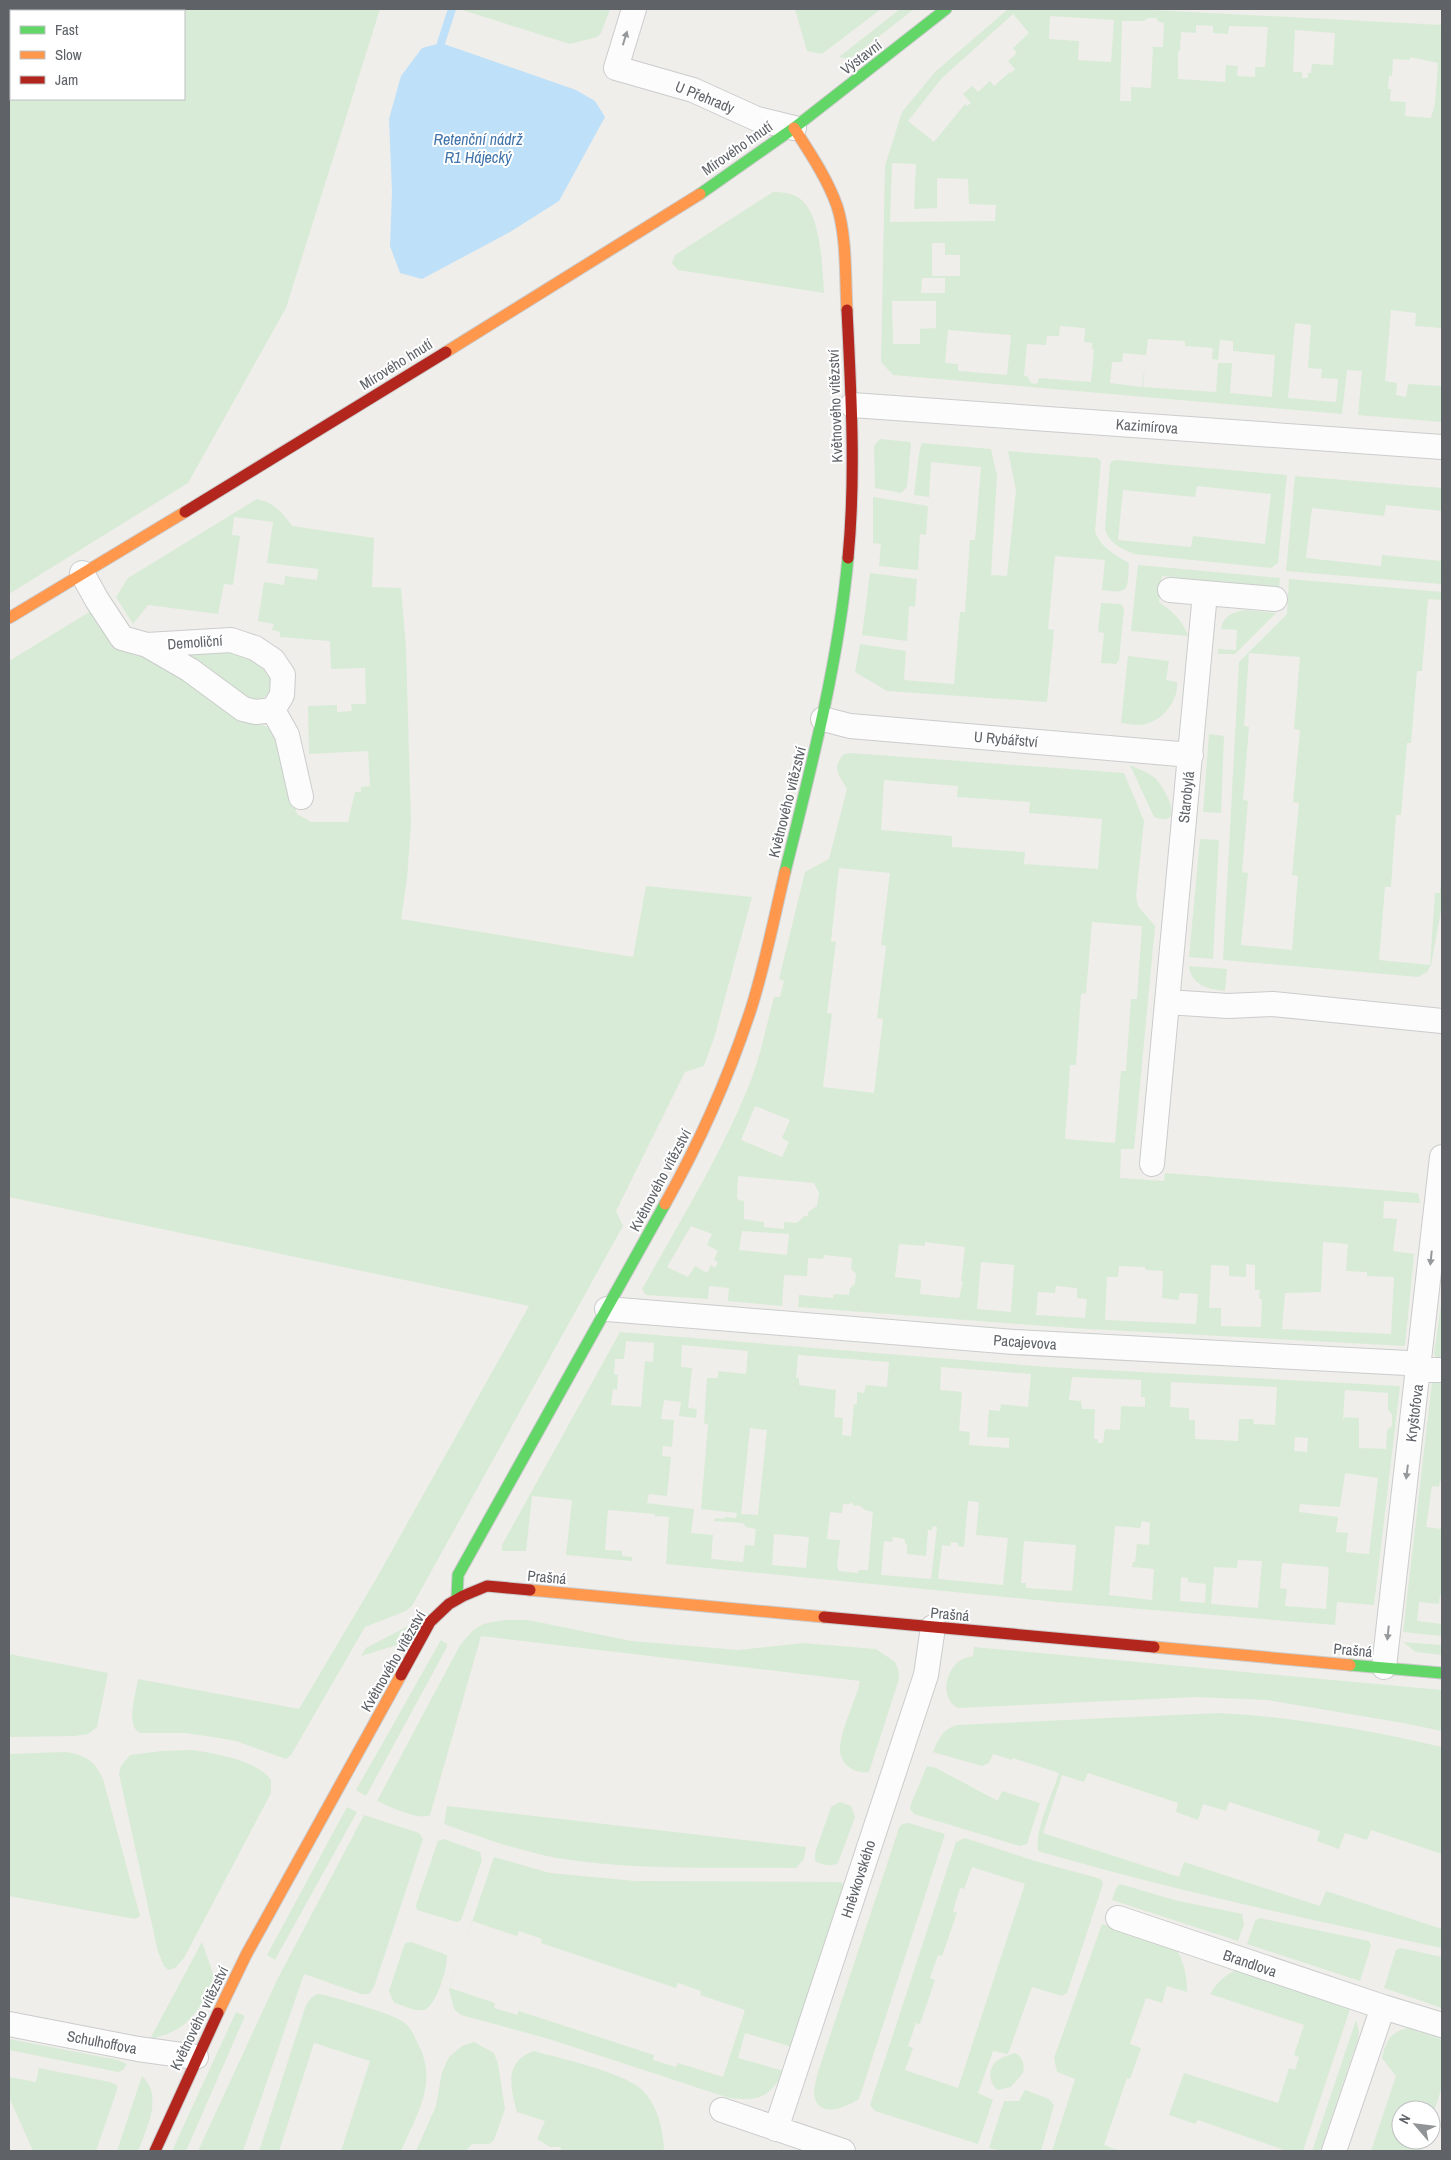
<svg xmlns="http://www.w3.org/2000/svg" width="1451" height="2160" font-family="'Archivo Narrow',sans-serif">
<rect width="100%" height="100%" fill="#efeeea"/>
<path fill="#d8ebd6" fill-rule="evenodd" d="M9 9H380L286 308 188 483 9 594ZM11 11H184V99H11Z
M459 9H610L601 33 597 37 570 44Z
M795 9H881L822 54 807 51Z
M900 9H914L850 59 839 57Z
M1008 9H1133L1442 25V328L1415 326 1416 313 1391 310 1385 381 1397 383 1396 395 1406 397 1408 384 1442 386V422L1358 415 1362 371 1347 370 1342 414 893 375 881 362 885 166 902 112 935 72ZM1013 14 1029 33 1013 48 1017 53 1008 61 1015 69 1011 73 1010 72 994 86 990 81 978 92 972 86 963 94 971 103 967 106 965 104 934 142 908 121 942 78ZM1050 16 1114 20 1111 62 1078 60 1079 41 1049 39ZM1148 18H1156L1159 22 1164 23 1163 47H1153L1151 88 1131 87V101H1120L1122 21H1144ZM1196 25 1213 26V33L1228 34 1229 26 1268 27 1265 67H1255V77L1237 76 1238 66 1226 65 1225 82 1178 79V52L1180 50 1181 32 1196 33ZM1295 30 1335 33 1333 65 1312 64 1311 73H1308V78H1302V72H1293ZM1410 57 1438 63 1435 104 1431 118 1405 116 1406 102 1390 101 1391 89H1388L1389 76H1392L1393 59 1410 60ZM892 163 916 164 914 209 937 208V178L968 179 969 204 996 205 995 221 890 222ZM932 243H945V255H960V276H932ZM922 278H945V293H921ZM892 301H936V328L920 329V344H893ZM1295 323 1311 325 1308 368 1322 369 1321 378 1338 379 1336 402 1288 398ZM1060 326 1085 328 1084 342 1092 343V349L1094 350 1091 382 1039 378 1037 384 1031 383 1028 377 1024 376 1027 344 1046 345 1047 336H1059ZM948 330 1011 335 1007 375 958 371V364L945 363ZM1148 339 1185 341V346L1213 348 1212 359 1218 360 1220 340 1233 341V351L1275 355 1272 397 1230 393 1232 363H1218L1216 392 1143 387 1145 363 1142 387 1110 383 1112 362H1122L1123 353 1146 355Z
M773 192C782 192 792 193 799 198 822 214 822 268 824 293L678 270 672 263 675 255Z
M880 439 910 442 911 444 907 487 901 493 875 488 874 446Z
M922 443 991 449 997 476 991 575 1007 576 1016 490 1008 451 1097 458 1101 461 1095 531C1100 547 1115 555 1129 563 1127 590 1131 594 1102 590L1105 560 1055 556 1048 629 1054 630 1047 702 887 691 855 672 860 644 906 651 904 680 954 684 960 612H965L970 540H975L981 467 931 462 929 497 914 495 919 453Z
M1116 460 1287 475 1278 563 1271 568 1134 554C1120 548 1109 543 1105 529L1110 464 1112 461ZM1197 486 1271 494 1265 544 1193 536 1191 547 1118 540 1123 490 1195 497Z
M1295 476 1442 488V511L1386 505 1384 516 1312 508 1306 558 1381 566 1382 555 1442 561V584L1286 571Z
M873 497 928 506 926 535 920 534 918 570 879 566 881 544 873 543Z
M257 499C275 503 282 512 292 526L374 538 372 587 401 588 406 647 411 824 407 879 401 919 633 957 646 886 752 897 715 1035 704 1066 685 1072 616 1211 623 1226 412 1606 406 1611 365 1627 291 1755 286 1759 236 1741 213 1737 185 1733H140C125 1726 136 1693 138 1679L299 1709 376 1579 529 1306 9 1197V661L91 611 119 649 167 665 273 731 283 744 291 794 297 814 311 822H348L355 792H361V787L370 786 368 751 309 754 308 706 337 705V712L352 711 351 704H366L365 668 331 669 330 641 280 637V632L272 630 274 624 258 621 264 582 284 585 285 576 317 580 318 569 267 563 273 522 234 517 232 535 240 536 233 585 224 584 218 614 148 605 133 624 116 597 128 578Z
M1138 565 1280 578 1279 588 1162 576 1159 602C1173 612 1182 619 1188 636L1131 631Z
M870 573 917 579 915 607 909 606 907 641 862 635Z
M1289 579 1442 592V600L1428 599 1422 671H1417L1411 743H1407L1401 815H1396L1391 887H1385L1379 960 1430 965 1435 893H1440L1442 866V905L1431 965 1427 972 1418 977 1223 960 1239 662 1287 614ZM1249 653 1300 657 1294 729 1300 730 1293 802 1299 803 1292 875 1298 876 1292 950 1241 945 1248 873 1242 872 1248 801 1243 800 1249 727 1244 726Z
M1101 603 1121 604 1124 609 1119 660 1116 664 1101 663 1104 633 1098 632Z
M1245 610 1276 613 1235 654H1218V649L1236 650 1237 630 1221 629C1223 616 1233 612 1245 610Z
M224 646 257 659 267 672 272 684 268 694 259 701 246 700 179 655Z
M1128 656 1169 661 1166 680 1177 682C1179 699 1164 720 1146 724 1138 726 1129 724 1121 723Z
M1209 734 1224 736 1221 813 1203 812Z
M850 753 1124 773 1144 821 1136 896 1138 906 1155 926 1134 1149H1121L1120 1178 1164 1181 1165 1173 1418 1193 1420 1203 1384 1201 1383 1218 1397 1219 1393 1251 1414 1254 1405 1346 1071 1328 798 1307 799 1295 833 1298 834 1294 849 1295 850 1288 855 1284 856 1274 851 1269 852 1258 824 1255 823 1259 808 1258 807 1276 784 1275 782 1306 728 1301 729 1288 709 1286 708 1299 646 1295 642 1289C679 1223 719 1158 748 1088 760 1059 766 1027 774 997H780L784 981 779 979 805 872 829 859 847 789C839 774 831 769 844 754ZM884 780 958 786 957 797 1030 802 1029 813 1102 819 1098 869 1024 864 1025 852 952 847V836L881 830ZM839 868 890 873 881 945 886 946 877 1018 883 1019 874 1093 823 1087 832 1014 827 1013 836 942 831 941ZM1092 922 1142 926 1137 999H1131L1126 1071H1121L1115 1143 1065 1139 1070 1065H1076L1081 994 1086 993ZM755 1106 790 1120 782 1138 789 1142 782 1157 741 1140ZM738 1176 814 1183 819 1193 817 1206 808 1212V1216H804L797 1223 784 1222V1229L764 1227V1222L744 1219V1201L739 1200 737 1198ZM691 1226 712 1234 707 1245 718 1251 714 1260 718 1262 715 1268 711 1265 707 1273 695 1266 688 1277 667 1267ZM742 1231 789 1234 787 1255 739 1250ZM925 1242 965 1247 961 1281H963L959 1298 920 1294 921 1280 895 1277 899 1244 925 1246ZM1323 1242 1348 1244 1346 1271 1367 1272V1276L1394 1277 1391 1334 1282 1329 1285 1293 1321 1292ZM981 1262 1014 1265 1011 1312 977 1309ZM1246 1264 1255 1265V1290H1260L1259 1299H1262L1261 1327 1221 1326V1308H1209L1211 1265 1229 1266V1276L1246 1277ZM1119 1266 1145 1267 1146 1270 1163 1271 1162 1298 1178 1300 1180 1293 1198 1294 1196 1324 1105 1320 1107 1277H1118ZM1056 1286 1077 1288V1298L1087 1299 1085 1318 1036 1315 1038 1292 1055 1293Z
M1130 765C1138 769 1148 772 1155 778 1166 789 1187 829 1154 817Z
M1200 839 1219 840 1213 959 1189 957Z
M1189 966 1227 969 1225 991C1208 989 1191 985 1189 966Z
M1442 1298V1358H1437L1434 1354Z
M620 1332 1047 1367 1400 1386 1374 1605 1337 1602 1335 1625 1056 1602 666 1564 669 1517 655 1516V1514L608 1510 605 1550 622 1551V1556L632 1557V1561L566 1555 572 1500 532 1496 526 1551H502V1545ZM626 1341 654 1343 653 1362 645 1361 641 1407 611 1405 613 1389 617 1390 618 1375 614 1374 615 1359H624ZM682 1345 748 1351 746 1374 718 1371V1378H707L704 1424H708L701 1509 737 1513 736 1518 725 1517 724 1519 715 1518 714 1521 743 1523 746 1527 756 1529 754 1546 745 1545 743 1562 711 1559 713 1535 691 1533 694 1509 647 1503 649 1494 667 1496 671 1457 662 1456 663 1446 672 1447 674 1420 661 1419 664 1400 681 1402 679 1416 696 1418 697 1409 688 1408 692 1368 681 1367ZM798 1355 889 1362 887 1387 866 1385 864 1393 857 1392V1405L854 1404 851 1436 842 1435 843 1418 834 1417 836 1390 799 1385V1378H796ZM941 1367 1031 1374 1028 1407 1001 1404 1000 1411 989 1410 987 1437 1009 1438V1448L969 1445 970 1432 959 1431 962 1392 940 1390ZM1072 1377 1141 1380V1397H1145V1407L1121 1406 1120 1430 1105 1429 1103 1443H1098V1439H1094L1095 1409H1082L1081 1401 1069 1400ZM1171 1382 1277 1387 1275 1425 1254 1424 1253 1419H1239L1238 1441 1195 1439V1420H1189V1408L1170 1407ZM1345 1390 1388 1393V1410L1392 1414V1426L1387 1430 1386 1449 1359 1448V1418L1345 1417 1343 1421ZM750 1428 767 1430 758 1515 741 1514ZM1295 1437 1308 1438 1307 1452 1294 1451ZM1345 1473 1378 1478 1369 1554 1346 1552 1348 1533 1336 1532 1338 1517 1299 1512 1300 1504 1340 1507ZM968 1501 979 1502 976 1535 1008 1538 1003 1585 938 1579 942 1545 950 1546 951 1542 958 1543V1546L964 1547ZM852 1502 854 1506 859 1505 865 1510 873 1512 868 1570H859L858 1573 839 1571 837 1567 840 1540 827 1539 830 1512 842 1513 843 1504H849ZM1142 1521 1150 1523 1149 1545 1137 1544 1135 1562H1133L1132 1567 1154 1569 1152 1600 1109 1595 1115 1526 1140 1528ZM933 1526 937 1527 931 1579 881 1575 884 1541 892 1542 893 1537 905 1539V1543L907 1544V1554L926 1556 928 1530H932ZM774 1534 809 1537 806 1568 772 1565ZM1024 1541 1076 1545 1072 1591 1026 1588V1583H1021ZM1238 1560 1262 1561 1258 1608 1211 1604 1214 1567 1237 1568ZM1282 1563 1329 1567 1326 1609 1285 1606 1287 1589 1280 1588ZM1181 1577 1188 1578V1582L1206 1584 1205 1603 1180 1601Z
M1432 1382 1442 1383V1481H1440L1439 1487 1432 1486 1426 1527 1442 1529V1595H1440L1439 1604 1419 1602 1417 1621 1442 1624V1636L1403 1632Z
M505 1620H528L631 1641 738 1650 803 1643 876 1649 895 1662 898 1669 899 1679 869 1772C854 1774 839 1764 840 1748 841 1728 856 1701 860 1681L481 1636 430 1815C418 1821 389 1806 377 1801L459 1647C476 1626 477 1624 505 1620Z
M408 1626 397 1645 361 1656 366 1648Z
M441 1640 447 1644V1647L366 1796 356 1790Z
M1403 1642 1442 1645V1655L1416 1652Z
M974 1647 1442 1690V1731L1403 1723 1267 1700 1196 1697 958 1708C941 1699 944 1674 958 1662 961 1659 968 1657 973 1656Z
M9 1654 108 1673 97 1727 88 1734 75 1736 9 1737Z
M1219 1713C1294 1717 1369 1730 1442 1747V1854L1371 1830 1367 1840 1345 1833 1339 1849 1317 1841 1320 1831 1229 1802 1226 1811 1203 1804 1198 1820 1176 1812 1178 1803 1088 1773 1084 1782 1062 1775 1043 1833 1179 1877 1184 1862 1320 1906 1326 1891 1442 1929V1948C1306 1919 1172 1890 1038 1851 1035 1828 1052 1796 1059 1773L1013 1758 1012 1760 993 1754 989 1763 982 1766 933 1752C938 1739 943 1729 957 1725Z
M193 1750C215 1754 258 1760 271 1780V1793L184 1958 175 1968 168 1970 164 1966 158 1952 119 1774 121 1766 130 1755 162 1751Z
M66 1752C87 1756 94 1760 103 1779L140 1916 135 1919 9 1896V1754Z
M927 1766 936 1768 998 1801 1002 1791 1040 1803 1027 1844 1020 1846 914 1814 910 1809 911 1804Z
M840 1802 851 1806 855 1817 838 1863C831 1867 822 1865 815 1861V1853L831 1807Z
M447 1806 806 1847 804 1859 796 1868C718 1867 634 1871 557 1858 519 1851 480 1837 444 1824Z
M347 1807 357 1812 275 1960 267 1955Z
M364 1815 419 1833 423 1839 374 1987 369 1994H361L304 1974 243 2151H198L277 1980Z
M909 1823 945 1834 859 2099C847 2107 817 2120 814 2094 814 2088 816 2081 817 2075L899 1828 902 1824Z
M965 1838 1035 1861 1101 1879 1103 1884 1067 1993 1062 1996 1032 1987 1008 2054 993 2051 978 2093 993 2100 978 2144 875 2111 870 2105 956 1842ZM972 1867 1025 1884 958 2088 905 2070 913 2048 908 2046 916 2023 920 2024 935 1980 930 1978 938 1955 942 1956 957 1913 953 1911 960 1888 964 1889Z
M444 1839 480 1852 482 1860 461 1920 457 1922 417 1910 416 1905 438 1841Z
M494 1857 550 1873 636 1881 841 1882 844 1886 792 2047 745 2033 738 2058 784 2071C768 2100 757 2102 726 2097L549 2039 461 2015 454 2009 449 1990ZM472 1921 517 1936 519 1931 542 1939 541 1943 676 1988 678 1983 701 1991 700 1995 745 2010 723 2077 678 2063 676 2067 653 2060 654 2055 519 2011 517 2015 494 2008 495 2003 450 1988Z
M1120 1884 1174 1900 1242 1914 1244 1924 1238 1941 1112 1900 1116 1888Z
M1259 1918 1369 1941 1371 1946 1360 1981 1247 1944 1255 1921Z
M1102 1924 1176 1948C1184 1963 1187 1975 1187 1992L1167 1986 1162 2003 1146 1998 1130 2044 1141 2048 1130 2079 1127 2078 1104 2145 1120 2151H1052L1075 2079 1057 2072 1054 2058Z
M202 1942 215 1979C196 2014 190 2030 150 2039Z
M411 1942 447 1955C448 1967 436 2007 424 2010 415 2012 402 2005 394 2003L389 1991 405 1943Z
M1401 1948 1442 1957V2008L1384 1988 1396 1950Z
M1239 1969 1344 2004 1350 2009 1303 2151H1287L1198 2120 1195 2124 1169 2115 1184 2073 1278 2103 1289 2068 1295 2070 1299 2057 1294 2055 1304 2025 1210 1994C1217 1982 1226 1974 1239 1969Z
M318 1994 325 1995C344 2001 390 2012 405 2023 412 2029 415 2038 419 2046 438 2083 416 2116 401 2151H341L370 2061 314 2043 279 2151H259L306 2005 311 1998Z
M236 2012 245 2016 186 2151H172Z
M1356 2020 1359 2031 1358 2039 1320 2151H1312Z
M1408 2028 1442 2039V2087L1431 2120V2110H1401V2140H1424L1421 2151H1371L1396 2076 1382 2058C1386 2041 1390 2032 1408 2028Z
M9 2039 118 2060 127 2064 123 2070 118 2072 9 2050Z
M474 2042 494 2053 498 2064 505 2109 494 2140 489 2144H472L466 2151H416L436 2106 442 2072 449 2057 462 2046Z
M534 2051C562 2059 614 2070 637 2086 656 2098 664 2130 664 2151H562L560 2147H550L537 2139 545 2121 517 2112C510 2087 504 2061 534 2051Z
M1015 2053C1023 2057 1025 2065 1023 2073L1011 2087 998 2090C987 2082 988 2065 1000 2059 1004 2056 1010 2055 1015 2053Z
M39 2068 110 2082 117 2085V2090L96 2151H33L9 2097V2077L36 2082Z
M142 2076C164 2096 146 2130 138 2151H117Z
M1025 2090 1049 2099 1054 2105 1041 2151H1001L989 2148 1004 2101H1019Z"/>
<path fill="#bfe0f9" d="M441 43 576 90 595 101 605 117 559 201 510 232 422 279 400 273 390 246 392 192 389 119 401 76 422 48Z"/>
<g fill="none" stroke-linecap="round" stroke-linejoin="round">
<path stroke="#bfe0f9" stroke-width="8" d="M441 43 452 9"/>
<defs>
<path id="street" d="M634 9 616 68 693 90 757 119 794 128
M852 405 1442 447
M82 573 97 600 122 638 147 645 190 670 243 709 256 712 273 710 282 695 283 675 273 660 255 648 231 640 147 645
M1170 590 1275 599
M273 710 287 735 301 797
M823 719 850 726 1191 755
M1167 1002 1228 1006 1273 1004 1442 1021
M1152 1164 1205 593
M607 1309 1014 1342 1407 1363 1420 1370H1442
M1384 1667 1442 1157
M1118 1918 1383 2007 1334 2151
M1383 2007 1442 2025
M9 2024 138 2049 196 2057
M722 2110 843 2151
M776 2129 926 1675 933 1627"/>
<path id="fast" d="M700 194 794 128 946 9
M785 872C811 768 838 665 848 558
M457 1597 458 1575 665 1204
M1350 1665 1442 1673"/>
<path id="slow" d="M794 128C810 153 827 178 837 206 847 237 845 278 847 310
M446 352 700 194
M9 618 185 512
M665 1204C701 1140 728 1079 751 1009 765 965 774 918 785 872
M530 1590 824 1617
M1154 1647 1350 1665
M218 2013 246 1955 401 1675"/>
<path id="jam" d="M847 310C851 393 856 475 848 558
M185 512 446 352
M824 1617 1154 1647
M401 1675 430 1622 449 1604 463 1596 487 1586 530 1590
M155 2151 218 2013"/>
</defs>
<use href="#street" stroke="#cbcccc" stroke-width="26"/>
<use href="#fast" stroke="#cacacb" stroke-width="13"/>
<use href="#slow" stroke="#cacacb" stroke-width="13"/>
<use href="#jam" stroke="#cacacb" stroke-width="13"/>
<use href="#street" stroke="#fdfcfc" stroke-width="24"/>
<use href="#fast" stroke="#63d668" stroke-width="11"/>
<use href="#slow" stroke="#ff974d" stroke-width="11"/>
<use href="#jam" stroke="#b3261e" stroke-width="11"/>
</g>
<defs><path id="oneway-solid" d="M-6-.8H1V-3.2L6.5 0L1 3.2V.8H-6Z" transform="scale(1.25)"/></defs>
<g fill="#96999c">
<use href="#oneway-solid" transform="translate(625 38) rotate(-73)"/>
<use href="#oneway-solid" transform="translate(1431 1258) rotate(96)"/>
<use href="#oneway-solid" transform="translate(1407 1472) rotate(97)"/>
<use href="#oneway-solid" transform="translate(1388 1633) rotate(96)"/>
</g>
<g text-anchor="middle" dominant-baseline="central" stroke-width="4" stroke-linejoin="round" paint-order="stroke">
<g font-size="15" fill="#5f6368" stroke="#fff">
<text transform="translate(861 57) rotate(-37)">Výstavní</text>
<text transform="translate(705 97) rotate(22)">U Přehrady</text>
<text transform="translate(737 148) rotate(-35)">Mírového hnutí</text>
<text transform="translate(396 364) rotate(-32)">Mírového hnutí</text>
<text transform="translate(835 406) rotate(-92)">Květnového vítězství</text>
<text transform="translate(1147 426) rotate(4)">Kazimírova</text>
<text transform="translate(195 642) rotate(-4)">Demoliční</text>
<text transform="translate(1006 739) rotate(5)">U Rybářství</text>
<text transform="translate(1186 797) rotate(-84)">Starobylá</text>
<text transform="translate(787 802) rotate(-76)">Květnového vítězství</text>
<text transform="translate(660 1180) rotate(-62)">Květnového vítězství</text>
<text transform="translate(1025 1342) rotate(4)">Pacajevova</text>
<text transform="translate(1414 1413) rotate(-83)">Kryštofova</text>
<text transform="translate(547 1577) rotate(5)">Prašná</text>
<text transform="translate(950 1614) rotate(5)">Prašná</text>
<text transform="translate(1353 1650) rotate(5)">Prašná</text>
<text transform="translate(393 1661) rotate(-60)">Květnového vítězství</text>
<text transform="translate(858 1879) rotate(-72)">Hněvkovského</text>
<text transform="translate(1250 1963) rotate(19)">Brandlova</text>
<text transform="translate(199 2018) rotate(-64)">Květnového vítězství</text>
<text transform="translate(102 2042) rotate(11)">Schulhoffova</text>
</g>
<g font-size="16" font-style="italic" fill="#4174aa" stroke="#fff">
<text x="478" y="139">Retenční nádrž<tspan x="478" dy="18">R1 Hájecký</tspan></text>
</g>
</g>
<rect width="1451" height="2160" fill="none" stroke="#5f6368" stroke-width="20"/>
<rect x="10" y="10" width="175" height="90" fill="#ffffff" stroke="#bfc1c3"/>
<rect x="20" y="26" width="25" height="8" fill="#63d668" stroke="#bfc1c3"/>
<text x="55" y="35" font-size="15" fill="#5f6368">Fast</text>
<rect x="20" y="51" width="25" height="8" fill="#ff974d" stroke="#bfc1c3"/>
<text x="55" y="60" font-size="15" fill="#5f6368">Slow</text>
<rect x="20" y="76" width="25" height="8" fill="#b3261e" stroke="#bfc1c3"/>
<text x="55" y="85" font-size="15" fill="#5f6368">Jam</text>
<g transform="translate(1416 2125) rotate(298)"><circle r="24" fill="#ffffff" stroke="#bfc1c3"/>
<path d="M0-4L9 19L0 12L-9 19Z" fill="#919496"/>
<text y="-8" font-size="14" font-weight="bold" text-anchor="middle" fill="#5f6368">N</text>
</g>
</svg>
